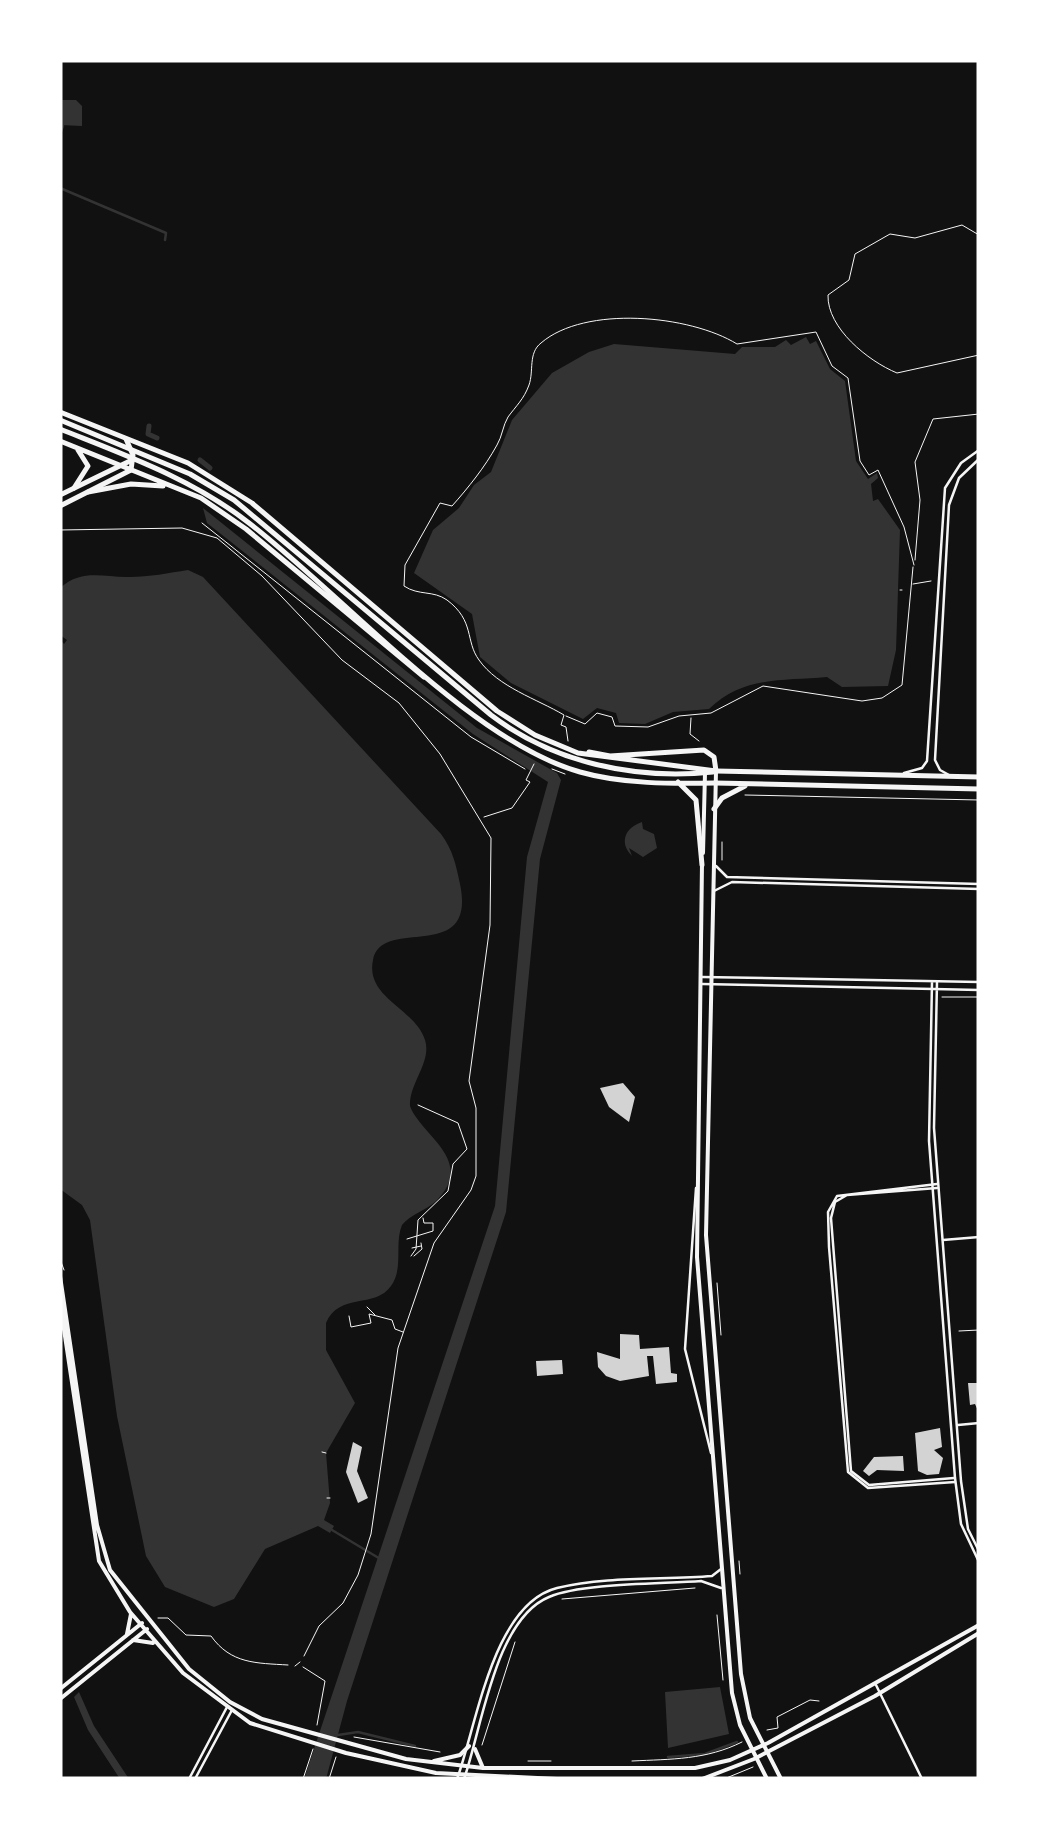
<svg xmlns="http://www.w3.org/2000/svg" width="1039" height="1839" font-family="Montserrat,sans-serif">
<rect width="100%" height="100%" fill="#111"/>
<path fill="#333" d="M60 100H76L82 106V126L60 125Z
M806 337 810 344 816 341 830 369 845 381 856 461 868 479 877 473 878 478 871 484 873 501 878 499 900 530 896 650 888 686 842 687 827 677C782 681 743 676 709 709L673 712 645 724 619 723 616 713 597 708 583 719 511 683 480 657 472 614 414 573 433 530 459 508 474 485 491 472 512 420 552 373 589 352 614 344 735 354 742 347H775L786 340 791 345Z
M203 508 477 728 557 773 561 780 540 859 506 1212 347 1701 326 1779H304L495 1206 527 857 548 782 473 734 207 523Z
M188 570 203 577 441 834C453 850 456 865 460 884 477 966 382 915 373 960 365 998 415 1008 425 1040 432 1062 409 1083 410 1106 420 1135 478 1161 435 1202 425 1211 411 1214 402 1225 394 1244 404 1268 391 1286 375 1309 339 1292 326 1323V1350L355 1403 326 1453 330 1503 324 1520 334 1526 330 1533 318 1526 265 1549 234 1599 214 1607 165 1587 146 1556 117 1416 90 1220 82 1205 60 1189V639L64 644 67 640 60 635V588C83 568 104 578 130 577 149 577 169 573 188 570Z
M642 822 643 829 654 834 657 848 643 857 629 848 632 856C618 842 626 827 642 822Z
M720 1687 729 1734 668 1748 665 1692Z
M79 1692 94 1726 129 1779H120L88 1730 74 1697Z"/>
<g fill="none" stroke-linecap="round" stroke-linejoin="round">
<path stroke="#333" stroke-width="2.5" d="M60 134 63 126
M60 188 166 233 165 240
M332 1530 382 1560
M338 1735 358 1732 415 1746
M668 1757 705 1754 737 1742"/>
<path stroke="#333" stroke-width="5" d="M149 426 148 434 157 438
M200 460 210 468"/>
</g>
<path fill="#d3d3d3" d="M623 1083 635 1097 629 1122 609 1107 600 1088Z
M620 1334 639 1335 640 1349 669 1347 671 1373 677 1374V1382L656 1384 653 1356H647L649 1376 620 1381 606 1376 598 1367 597 1352 620 1359Z
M562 1360 563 1374 537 1376 536 1361Z
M968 1383H979V1413L975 1404 970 1405Z
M940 1428 942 1447 934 1450 943 1458 939 1474 927 1475 918 1471 915 1433Z
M353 1442 362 1447 357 1471 368 1498 358 1503 346 1472Z
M903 1456 904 1471 877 1470 869 1476 863 1471 874 1457Z"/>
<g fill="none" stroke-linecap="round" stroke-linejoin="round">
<path stroke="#f5f5f5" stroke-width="1" d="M979 235 962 225 915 238 890 234 855 254 849 280 828 295C827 328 868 361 897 373L979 355
M202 523 471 737 525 769
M60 530 182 528 217 538 262 576 342 660 399 703 440 754 491 838 490 925 469 1081 476 1108V1176L471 1190 434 1243 398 1348 371 1534 358 1575 343 1603 319 1626 304 1656
M915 560 920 500 915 462 933 419 979 414
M913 584 931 581
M900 590H902
M566 716 585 724 597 713 612 717 615 726 648 727 679 716 711 713 763 686 862 701 882 698 902 685 913 567
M691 718 690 734 699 741
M568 741 566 727 561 725 564 715C537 699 498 687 479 660 465 641 475 621 447 600 433 590 419 596 404 586L405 565 440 503 452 506C468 488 485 467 497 445 502 437 503 425 508 417 516 406 524 399 529 385 534 371 528 353 541 343 585 305 690 315 737 344L816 332 832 366 848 378 860 461 869 475 878 470 904 527 914 565
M552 769 565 774
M745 795 979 800
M484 817 512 808 530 782 526 780 534 764
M722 842V860
M942 997H979
M407 1239 433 1231V1223H424L423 1218
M412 1248 421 1246
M411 1256 416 1249 418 1220 448 1191 453 1164 467 1149 458 1123 418 1105
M414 1256 422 1249 421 1243
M60 1259 64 1270
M717 1283 721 1335
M367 1307 375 1315
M349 1316 351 1327 371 1323 369 1314 392 1320 395 1329 403 1332
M959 1331 979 1330
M322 1452 326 1453
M327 1498H330
M739 1561 740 1574
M562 1599 695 1588
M717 1615 723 1680
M158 1618H168L186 1635 211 1636C231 1664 256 1663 288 1665
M303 1667 325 1681 317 1725
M767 1730 778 1728 777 1717 810 1700 819 1701
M354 1737 440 1752
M482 1745 515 1642
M528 1761H551
M632 1761C672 1759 706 1760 742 1742
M303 1779 313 1749
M329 1779 336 1757
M724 1779 753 1767"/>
<path stroke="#f5f5f5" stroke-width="1" d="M295 1666 300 1662"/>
<path stroke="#f5f5f5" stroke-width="2.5" d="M904 773 922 768 927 761 945 488 961 463 979 450
M949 775 940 770 935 760 949 505 959 478 979 459
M716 866 727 877 979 884
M714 891 732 882 979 889
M937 1184 837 1196 828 1212 829 1247 848 1472 868 1488 955 1482
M696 1188 685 1349 711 1453
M937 1188 847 1195 835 1202 831 1218 851 1471 869 1485 954 1478
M943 1240 979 1237
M958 1425 979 1423
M876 1685 922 1779
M189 1779 227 1707
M195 1779 232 1710
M457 1779C477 1724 493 1604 557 1588 606 1576 662 1580 712 1576L721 1569
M464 1779C482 1728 495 1619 549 1597 582 1583 662 1584 701 1581L721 1588"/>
<path stroke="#f5f5f5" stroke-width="2.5" d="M702 977 979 982
M932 982 929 1141 955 1478 961 1524 979 1562
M937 982 934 1128 961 1481 968 1529 979 1551
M702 984 979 990"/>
<path stroke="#f5f5f5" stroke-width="4" d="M716 771 706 1235 741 1674 750 1718 781 1779
M703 853 705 773
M702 863 697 1257 732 1693 740 1725 767 1779
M60 1276 97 1525 110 1570 189 1669 230 1702 262 1719 406 1759 483 1768H695L730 1760 768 1743 979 1625
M60 1303 99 1561 130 1612 183 1673 250 1723 346 1753 436 1773 557 1779
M127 1634 131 1614
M133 1640 153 1643
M60 1689 142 1623
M60 1699 147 1629
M475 1749 483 1768
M434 1761 460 1755 469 1746
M702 1779 754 1759 875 1696 979 1633"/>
<path stroke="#f5f5f5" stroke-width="5" d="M60 495 134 459
M60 506 131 470 133 455 126 439
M716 771 979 777
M715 783 979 789
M714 809 722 798 745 786"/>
<path stroke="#f5f5f5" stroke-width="5" d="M60 412 188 463 252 503 497 711 535 735 578 753 716 771
M60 420 190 474 234 500 491 715C554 763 635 780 713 772
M60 429C125 455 193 479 249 523 343 595 470 741 580 772 622 784 672 784 715 783
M60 441 201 498 246 529 424 677
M74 488 88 466 78 450
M88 492 131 484 163 486
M589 752 610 756 704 750 714 757 716 771
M678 782 696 800 702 865"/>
</g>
<rect width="1039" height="1839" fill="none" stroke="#ffffff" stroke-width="125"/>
</svg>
